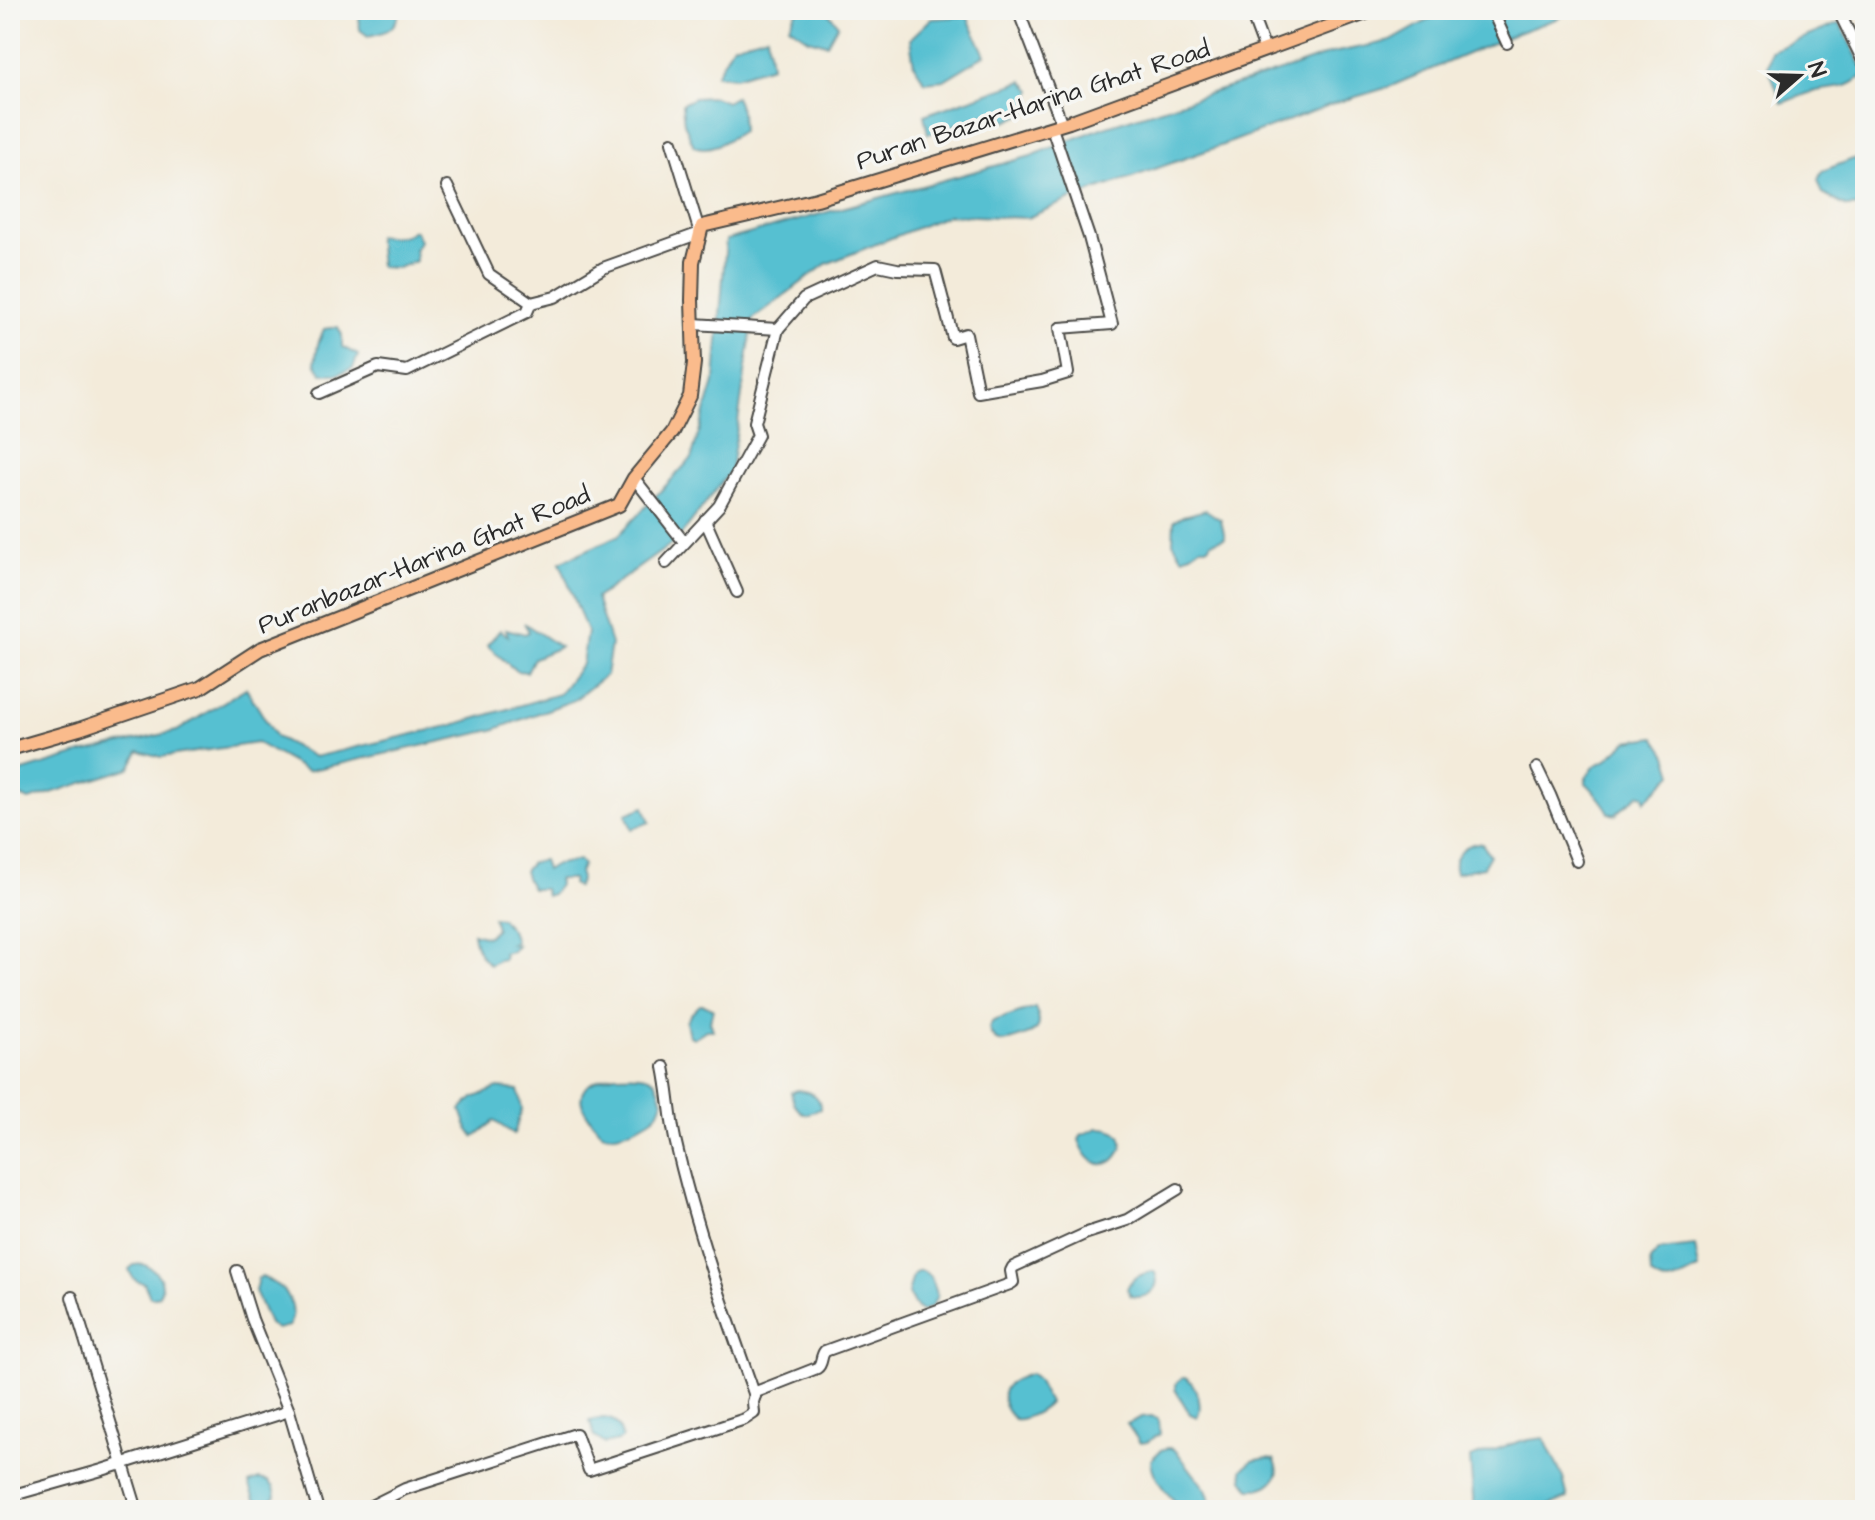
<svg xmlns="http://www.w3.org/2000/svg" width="1875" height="1520" font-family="'Architects Daughter',sans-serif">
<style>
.water{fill:#56c0d1;stroke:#40767e;stroke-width:2}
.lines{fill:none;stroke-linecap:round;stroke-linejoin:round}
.minor-casing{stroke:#494845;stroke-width:14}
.major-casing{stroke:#494845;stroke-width:16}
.minor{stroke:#fff;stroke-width:10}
.major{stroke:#fabb8c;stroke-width:12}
.labels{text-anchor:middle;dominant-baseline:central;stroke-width:7;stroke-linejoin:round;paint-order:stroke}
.street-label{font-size:26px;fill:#2b2b2b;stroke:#f6f6f2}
</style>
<rect width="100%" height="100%" fill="#f6f6f2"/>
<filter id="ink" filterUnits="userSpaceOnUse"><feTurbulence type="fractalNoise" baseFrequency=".0125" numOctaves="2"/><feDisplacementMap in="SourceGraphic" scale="16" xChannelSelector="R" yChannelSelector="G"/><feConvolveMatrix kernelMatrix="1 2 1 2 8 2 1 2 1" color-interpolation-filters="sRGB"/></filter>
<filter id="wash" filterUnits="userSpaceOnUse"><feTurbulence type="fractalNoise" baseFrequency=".006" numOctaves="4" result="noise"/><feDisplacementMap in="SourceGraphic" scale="32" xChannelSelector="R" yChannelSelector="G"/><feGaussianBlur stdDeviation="1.8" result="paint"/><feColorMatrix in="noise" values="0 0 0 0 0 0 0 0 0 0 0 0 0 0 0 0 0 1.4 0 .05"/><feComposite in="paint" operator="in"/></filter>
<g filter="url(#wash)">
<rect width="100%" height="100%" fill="#f3ebda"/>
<!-- water -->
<g class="water">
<path d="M379,10H400V11C394,31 387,32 368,36L360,30L359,17Z"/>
<path d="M800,10H826L838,24L827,44L808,39L789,26L796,13Z"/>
<path d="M1446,10H1574L1556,19L1517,33L1389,87L1332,104L1234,141L1073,198L1027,218L949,215L826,264L753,319L731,470L677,540L596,598L611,644L606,675L574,700L493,730L307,771L257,743L161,757L139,751L130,768L29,800L10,791V775L82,753L177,731L246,688L276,737L314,757L453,725L559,694L582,664L587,632L560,562L618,536L691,459L715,379L726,240L1031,156L1104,127L1290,68L1332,53L1391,41Z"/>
<path d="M967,16L985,55L944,80L925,82L914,65L910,39L931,19Z"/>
<path d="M1840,23L1865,73C1847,92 1835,86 1812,92C1802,95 1792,100 1782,103L1768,66L1771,51Z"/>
<path d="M767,35L771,66L735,77L716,75L733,45Z"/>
<path d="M1023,81L1032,90L1027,112L1006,122L999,110L928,134L924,115Z"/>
<path d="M714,97L726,102L735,97L741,111L742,131C728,139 711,153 694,146L684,123L682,104L694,98Z"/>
<path d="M1865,158V206L1847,207L1823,194L1818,180L1822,171L1853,159Z"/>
<path d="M413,230L416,232L420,241L415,249L416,261L397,268L380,267L377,236C389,236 405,239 413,230Z"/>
<path d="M338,327L342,335V347L358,355L353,368L338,374H322L315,363L318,344L324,329Z"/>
<path d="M1206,510L1221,520L1225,538L1212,542L1209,547H1201L1191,554L1182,557L1173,542L1174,521L1183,516Z"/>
<path d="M524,623L560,647L534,658L527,672L516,671L487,645L500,630L508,636L506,629L525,634L529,632Z"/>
<path d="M1655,737L1667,755L1673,774L1645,801L1644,795L1639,794L1615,815L1609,813C1607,807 1591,787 1586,783V777L1595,766L1606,760L1627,741Z"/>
<path d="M644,807L650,822L632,829L626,814Z"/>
<path d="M1477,843L1482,844L1490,855L1483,867L1456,873C1451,858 1462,846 1477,843Z"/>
<path d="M543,860L546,870L554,865L579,860L583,865L579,872L581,879L577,887L572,884L573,879H558L559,885L552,894L546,896L544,889H532L527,880L524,871L531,863Z"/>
<path d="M493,917L501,918L511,930L515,941L510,944L517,945L512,951L503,953L504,959L498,960L490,965C479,956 475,947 473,933L487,937L496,928Z"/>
<path d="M700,1005H704L713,1009L710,1021L713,1030H706L694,1038L689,1036L686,1022L691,1014Z"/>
<path d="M1035,1007C1037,1014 1041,1020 1038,1027C1035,1033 1027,1035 1021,1037C1007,1043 992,1046 989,1027L993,1021Z"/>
<path d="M615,1075C626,1075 647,1072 655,1081C659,1086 661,1096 663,1101C662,1104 660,1110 658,1113C650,1123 619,1137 605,1134C599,1133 596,1126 592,1121C569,1093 586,1081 615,1075Z"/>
<path d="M498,1088L518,1090L522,1108L514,1134L494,1121L474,1137L467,1127L461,1110L473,1098Z"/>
<path d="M798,1090C810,1092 821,1095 820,1109L806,1114C796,1111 793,1102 791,1092Z"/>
<path d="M1098,1128C1152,1127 1101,1201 1079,1140L1081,1135Z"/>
<path d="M1695,1246L1699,1269C1682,1277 1667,1290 1651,1275L1650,1260L1660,1250Z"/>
<path d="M142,1264C157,1269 169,1284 157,1297H150L144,1283C134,1281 132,1278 129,1269L134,1265Z"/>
<path d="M917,1271H923L930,1276L937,1297L931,1307L922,1311L916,1307L908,1294L913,1275Z"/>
<path d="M1151,1271H1154C1163,1288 1147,1300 1131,1296L1127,1289C1132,1276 1140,1276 1151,1271Z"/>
<path d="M262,1277C283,1286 300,1301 289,1326L277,1329L269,1324L255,1291L258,1278Z"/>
<path d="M1030,1374L1037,1380L1049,1403C1043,1410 1024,1421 1015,1419C1011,1417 1008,1412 1006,1409C996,1386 1011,1380 1030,1374Z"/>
<path d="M1183,1377H1186C1196,1385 1204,1406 1197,1417L1190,1414L1175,1389L1177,1382Z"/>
<path d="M1152,1416L1158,1420L1160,1434L1147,1442L1140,1443L1127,1424L1142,1417Z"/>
<path d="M603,1418C615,1418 621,1427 622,1439L618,1441L605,1444L594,1436L590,1421Z"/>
<path d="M1544,1438L1563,1478L1568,1498L1537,1510H1474L1470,1458L1521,1441Z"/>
<path d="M1168,1448H1172L1177,1452L1206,1490L1210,1499L1207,1510H1183C1170,1496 1152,1480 1151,1460L1161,1450Z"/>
<path d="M1267,1458L1274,1459C1285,1478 1268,1490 1250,1489L1243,1479L1242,1470L1252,1461Z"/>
<path d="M259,1479L268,1481L274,1487L276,1496L267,1504L262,1505L255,1499L249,1483Z"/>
</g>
</g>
<g filter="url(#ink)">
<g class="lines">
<defs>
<g id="minor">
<path d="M1018,10L1062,124"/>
<path d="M1250,10L1265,50"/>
<path d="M1492,10L1507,43"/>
<path d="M1838,10L1865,65"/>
<path d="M447,186L489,274L531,303"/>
<path d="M693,324L778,329"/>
<path d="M319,393L378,367L407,371L527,312L531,303L555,297L603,268L700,233L672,142"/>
<path d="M634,478L684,542"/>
<path d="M705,520L737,592"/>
<path d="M666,563L719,506L758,435L754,423L778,329L804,299L878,265L897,269L935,270L953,338L966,334L978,392L1042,381L1068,373L1060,328L1112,324L1089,237L1052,128"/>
<path d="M1537,768L1550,795L1577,861"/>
<path d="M664,1067C669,1091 670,1115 675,1139C695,1227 725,1312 755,1396"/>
<path d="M10,1083L13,1096"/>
<path d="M237,1271L252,1319L289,1411L318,1510"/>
<path d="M72,1297L137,1510"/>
<path d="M10,1496L102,1470L289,1411"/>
<path d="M363,1510L405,1489L576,1434L589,1470L745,1419L754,1413L753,1402L756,1392L817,1368C823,1364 820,1357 825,1351L1010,1284L1013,1282L1011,1271L1013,1267L1087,1233L1127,1220L1178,1189"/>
</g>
<path id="major" d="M10,749L79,729L200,688L260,649L619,505L634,478L672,432L690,396L694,363L692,300L693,262L702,226L817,199L1069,122L1374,10"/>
</defs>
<!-- minor casing -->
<use href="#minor" class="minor-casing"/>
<!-- major casing -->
<use href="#major" class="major-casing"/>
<!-- minor -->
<use href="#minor" class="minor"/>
<!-- major -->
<use href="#major" class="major"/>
</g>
</g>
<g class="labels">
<!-- street labels -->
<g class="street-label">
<text transform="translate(1033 105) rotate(-18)">Puran Bazar-Harina Ghat Road</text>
<text transform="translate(424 560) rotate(-22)">Puranbazar-Harina Ghat Road</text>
</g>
</g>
<!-- margin -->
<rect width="1875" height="1520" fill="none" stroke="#f6f6f2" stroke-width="40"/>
<!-- north arrow -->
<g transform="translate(1799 76) rotate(70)" stroke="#f6f6f2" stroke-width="6" paint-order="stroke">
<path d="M0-6L14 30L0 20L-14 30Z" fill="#2b2b2b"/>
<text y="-12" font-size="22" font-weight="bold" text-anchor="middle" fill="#2b2b2b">N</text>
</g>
</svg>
